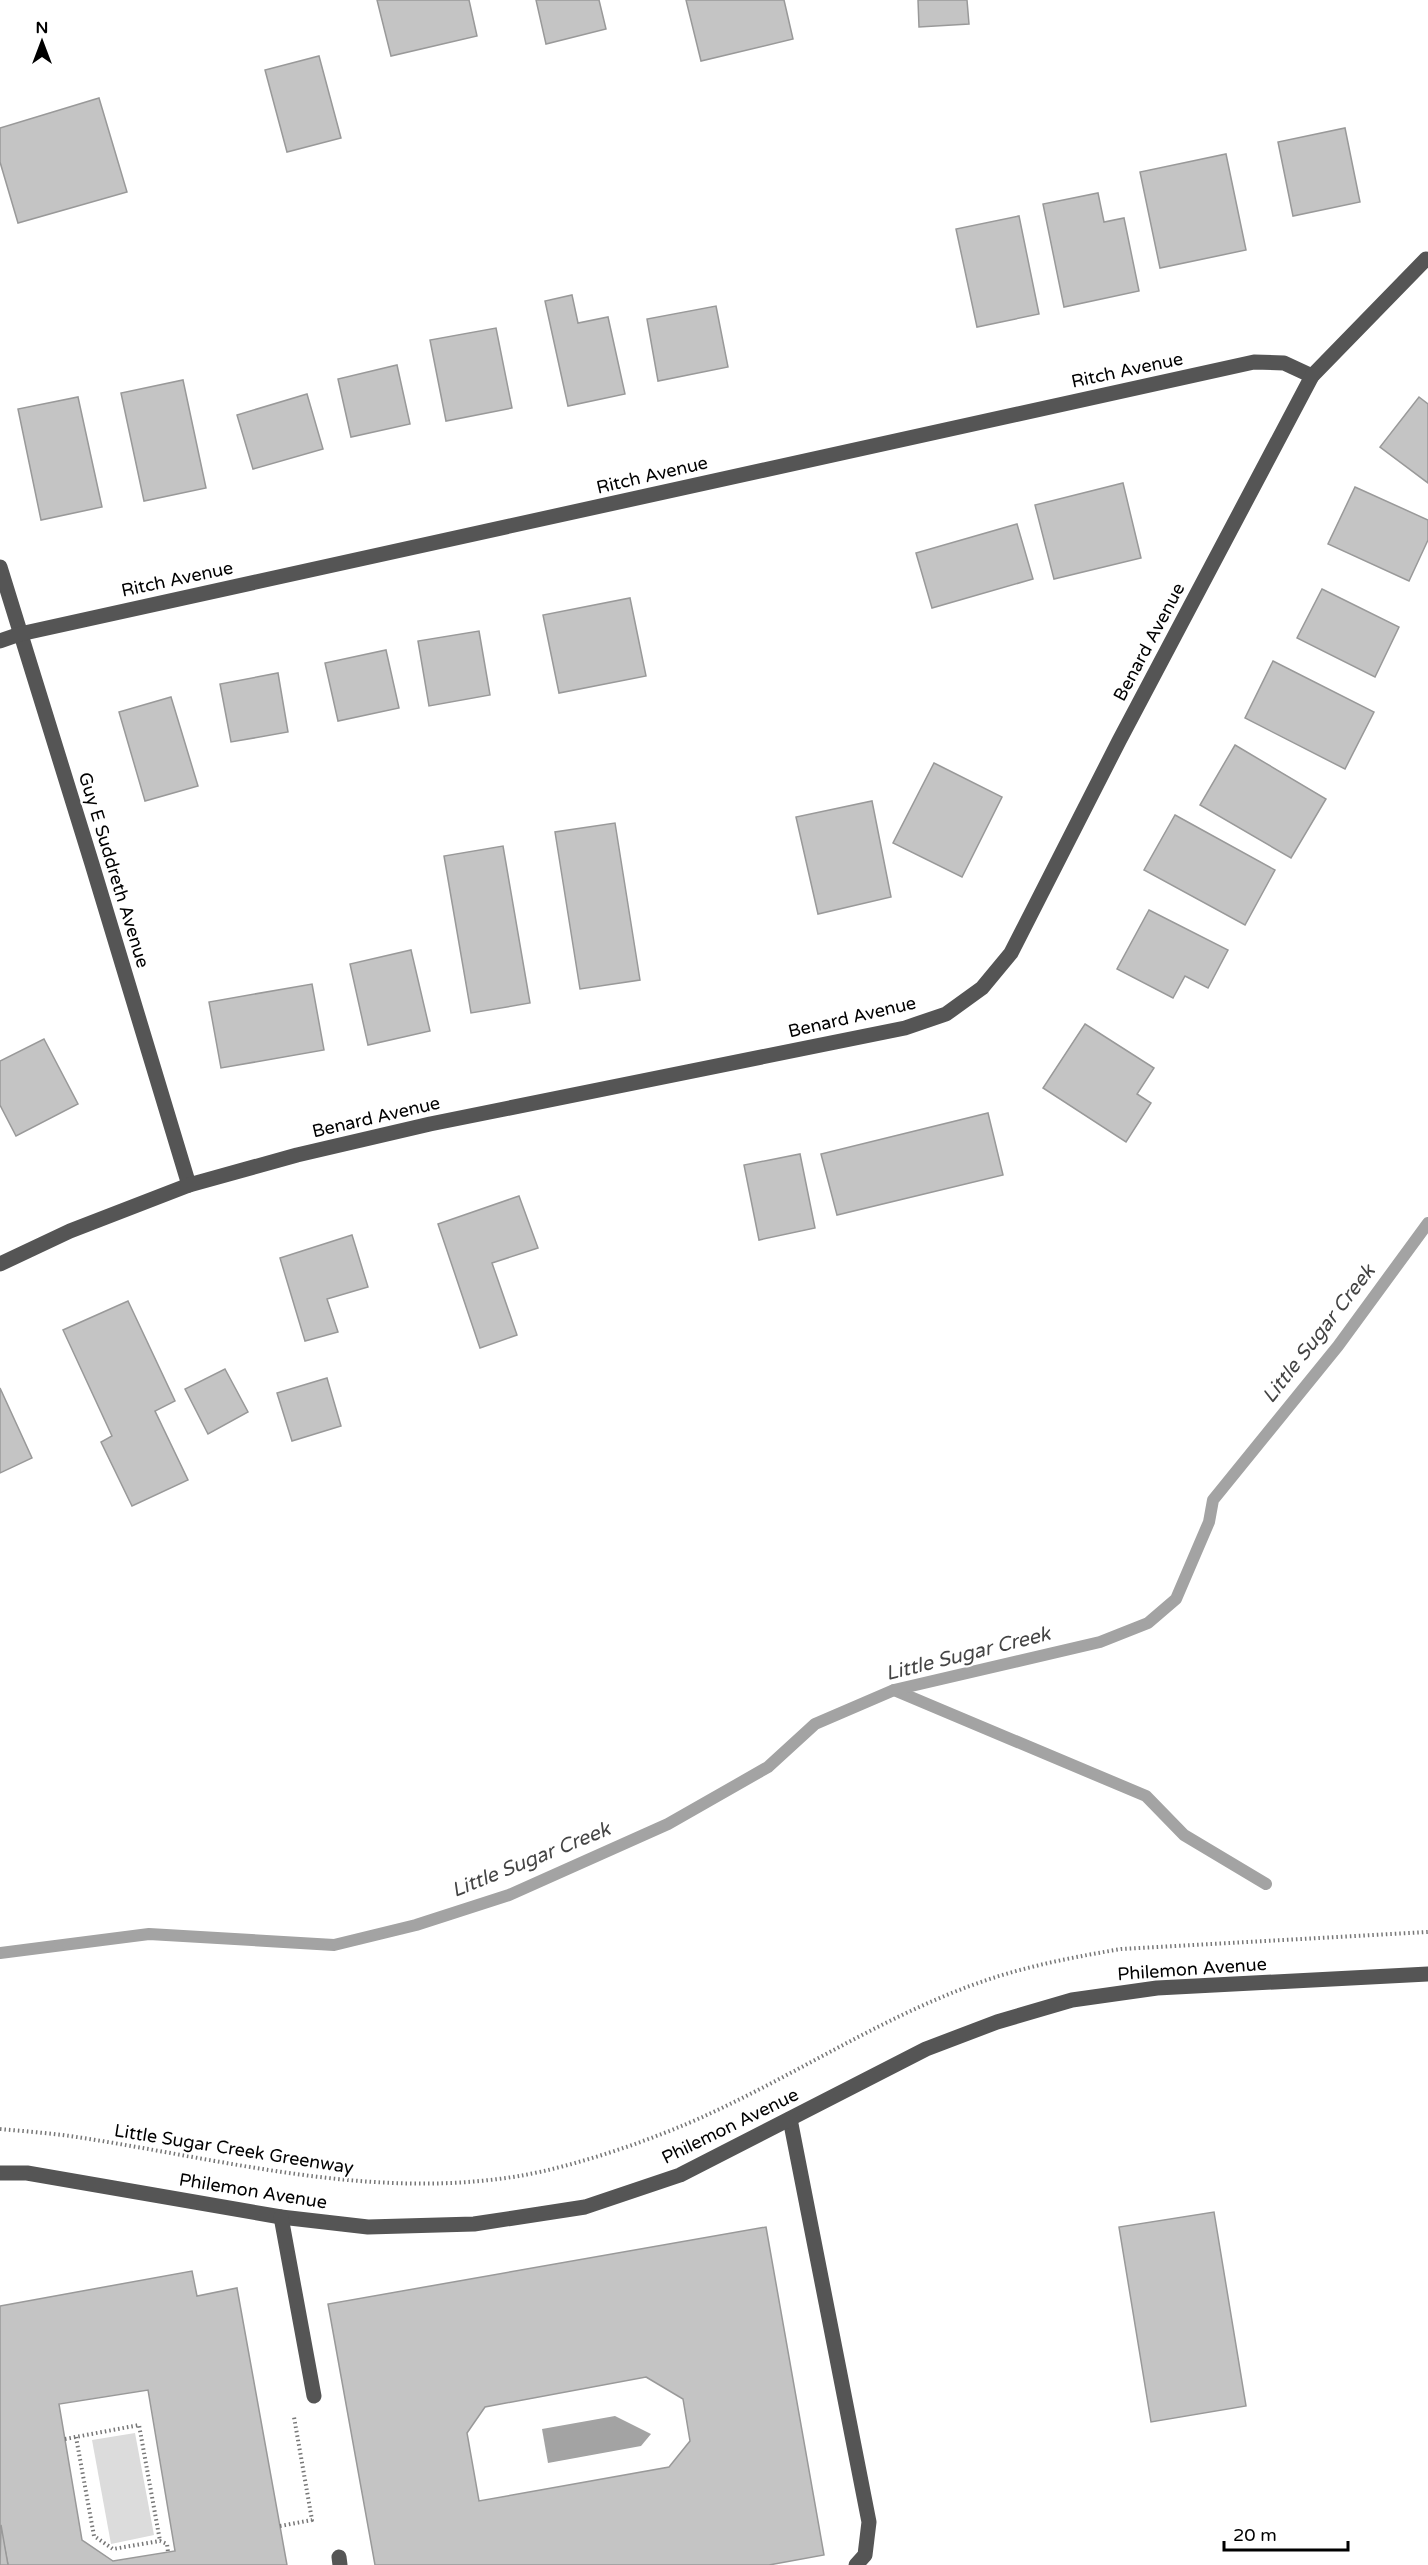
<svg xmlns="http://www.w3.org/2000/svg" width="1428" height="2565" font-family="'Varela Round',sans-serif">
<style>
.green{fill:#dcdcdc}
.water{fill:#a3a3a3}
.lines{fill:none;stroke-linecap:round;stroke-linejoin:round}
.stream{stroke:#a3a3a3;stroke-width:12}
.building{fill:#c4c4c4;stroke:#999;stroke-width:1.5;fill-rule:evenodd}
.path{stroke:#777;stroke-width:4;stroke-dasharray:1.5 3;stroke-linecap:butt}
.minor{stroke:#555;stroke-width:15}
.labels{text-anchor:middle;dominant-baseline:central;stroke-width:4.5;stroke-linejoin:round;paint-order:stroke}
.street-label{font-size:18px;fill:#000;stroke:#fff}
.water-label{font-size:20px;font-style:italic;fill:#444;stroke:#fff}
</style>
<rect width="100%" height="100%" fill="#fff"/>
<!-- green -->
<path class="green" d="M135,2433L154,2535L111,2544L92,2440Z"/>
<!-- water -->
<path class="water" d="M615,2416L651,2434L641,2446L548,2463L542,2429Z"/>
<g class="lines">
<!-- stream -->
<g class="stream">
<path d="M894,1690L1146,1796L1184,1835L1266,1884"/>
<path d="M0,1953L149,1934L334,1945L416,1925L509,1895L668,1824L768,1767L815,1724L894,1690L1100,1642L1148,1623L1176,1599L1209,1522L1213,1500L1338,1346L1428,1223"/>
</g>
</g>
<!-- building -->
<g class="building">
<path d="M377,0H469L477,36L391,56Z"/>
<path d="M536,0H599L606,29L546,44Z"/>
<path d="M686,0H784L793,39L701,61Z"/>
<path d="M918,0H967L969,24L919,27Z"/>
<path d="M319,56L341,138L287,152L265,70Z"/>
<path d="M99,98L127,192L18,223L0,162V128Z"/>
<path d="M1345,128L1360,202L1293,216L1278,142Z"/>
<path d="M1226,154L1246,250L1160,268L1140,172Z"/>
<path d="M1098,193L1104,222L1124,218L1139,291L1064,307L1043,204Z"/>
<path d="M1019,216L1039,314L977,327L956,229Z"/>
<path d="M572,295L578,323L608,317L625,394L568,406L545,301Z"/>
<path d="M716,306L728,367L658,381L647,319Z"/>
<path d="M496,328L512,408L446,421L430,340Z"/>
<path d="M397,365L410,424L351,437L338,379Z"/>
<path d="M183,380L206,488L144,501L121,393Z"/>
<path d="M307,394L323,449L253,469L237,415Z"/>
<path d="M78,397L102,507L41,520L18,409Z"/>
<path d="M1419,397L1428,404V483L1380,447Z"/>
<path d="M1123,483L1141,558L1054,579L1035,505Z"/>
<path d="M1355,487L1428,520V540L1409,581L1328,544Z"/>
<path d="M1017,524L1033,579L932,608L916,553Z"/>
<path d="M1322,589L1399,627L1375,677L1297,638Z"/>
<path d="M630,598L646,676L559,693L543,615Z"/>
<path d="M479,631L490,695L429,706L418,641Z"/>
<path d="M386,650L399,708L338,721L325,663Z"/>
<path d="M1273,661L1374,712L1345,769L1245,718Z"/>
<path d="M278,673L288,732L231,742L220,684Z"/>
<path d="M171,697L198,786L145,801L119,712Z"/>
<path d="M1235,745L1326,799L1291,858L1200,805Z"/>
<path d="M934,763L1002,797L962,877L893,843Z"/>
<path d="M872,801L891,897L818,914L796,817Z"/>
<path d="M1175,815L1275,870L1245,925L1144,870Z"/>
<path d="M615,823L640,980L580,989L555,832Z"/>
<path d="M503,846L530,1003L471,1013L444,856Z"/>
<path d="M1149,910L1228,950L1208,988L1185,976L1173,998L1117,969Z"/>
<path d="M411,950L430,1031L368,1045L350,964Z"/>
<path d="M312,984L324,1050L221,1068L209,1002Z"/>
<path d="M1085,1024L1154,1068L1137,1094L1151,1103L1126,1142L1043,1088Z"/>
<path d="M44,1039L78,1104L16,1136L0,1105V1061Z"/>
<path d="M988,1113L1003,1175L837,1215L821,1154Z"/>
<path d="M800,1154L815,1228L759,1240L744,1165Z"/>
<path d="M519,1196L538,1248L492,1263L517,1335L480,1348L438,1224Z"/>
<path d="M352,1235L368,1287L327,1299L338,1332L305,1341L280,1258Z"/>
<path d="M128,1301L175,1401L155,1411L188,1480L132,1506L101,1442L112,1436L63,1330Z"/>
<path d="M225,1369L248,1412L208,1434L185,1389Z"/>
<path d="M327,1378L341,1426L292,1441L277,1393Z"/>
<path d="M0,1388L32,1458L0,1473Z"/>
<path d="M1214,2212L1246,2406L1151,2422L1119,2227Z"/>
<path d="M766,2227L824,2555L769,2565H375L328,2304ZM646,2377L683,2399L690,2441L669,2467L479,2501L467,2433L485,2407Z"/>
<path d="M192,2271L197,2296L237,2288L287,2565H8L0,2525V2306ZM148,2390L175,2551L113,2561L82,2540L59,2404Z"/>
<path d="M1,2525L8,2565H0Z"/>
</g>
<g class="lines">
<!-- path -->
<g class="path">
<path d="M0,2129C23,2131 47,2133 70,2136C219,2158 367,2201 519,2176C577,2166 655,2139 709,2114C796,2074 877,2021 967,1987C1017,1968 1068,1958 1121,1949L1428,1932"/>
<path d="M76,2437L94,2536L113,2549L160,2541L167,2544L168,2552"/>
<path d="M65,2439L139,2425L160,2541"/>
<path d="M280,2526L312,2520L294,2417"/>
</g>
<!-- minor -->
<g class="minor">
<path d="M0,567L92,864L189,1185"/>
<path d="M0,641L20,634L1254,362L1284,363L1312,376"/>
<path d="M0,1264L70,1231L189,1185L297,1155L430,1124L905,1028L946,1014L982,988L1011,953L1119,741L1312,376L1426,259"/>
<path d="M790,2119L869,2522L865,2555L856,2565"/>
<path d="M0,2173H27L281,2217L368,2227L474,2224L585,2207L680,2175L926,2049L997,2022L1072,2000L1157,1988L1428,1974"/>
<path d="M281,2217L314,2396"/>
<path d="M339,2557L340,2565"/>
</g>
</g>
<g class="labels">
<!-- street labels -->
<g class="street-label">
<text transform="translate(1127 370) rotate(-12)">Ritch Avenue</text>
<text transform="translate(652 475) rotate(-13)">Ritch Avenue</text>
<text transform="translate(177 579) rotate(-12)">Ritch Avenue</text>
<text transform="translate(1149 642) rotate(-62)">Benard Avenue</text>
<text transform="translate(114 870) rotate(73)">Guy E Suddreth Avenue</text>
<text transform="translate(852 1017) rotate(-13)">Benard Avenue</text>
<text transform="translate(376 1117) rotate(-13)">Benard Avenue</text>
<text transform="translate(1192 1969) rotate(-4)">Philemon Avenue</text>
<text transform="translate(730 2126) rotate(-26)">Philemon Avenue</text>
<text transform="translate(234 2149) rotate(9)">Little Sugar Creek Greenway</text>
<text transform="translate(253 2191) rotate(9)">Philemon Avenue</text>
</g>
<!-- water labels -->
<g class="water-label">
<text transform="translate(1319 1334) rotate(-52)">Little Sugar Creek</text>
<text transform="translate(968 1654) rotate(-14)">Little Sugar Creek</text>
<text transform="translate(531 1860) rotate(-22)">Little Sugar Creek</text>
</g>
</g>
<!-- north arrow -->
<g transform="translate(42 42)" stroke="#ffffff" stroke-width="4.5" paint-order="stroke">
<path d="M0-4.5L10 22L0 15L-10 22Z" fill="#000000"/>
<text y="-9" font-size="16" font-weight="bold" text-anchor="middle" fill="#000000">N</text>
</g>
<!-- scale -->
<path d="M1224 2541v9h124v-9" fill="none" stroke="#000000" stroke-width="3"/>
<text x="1233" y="2541" font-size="18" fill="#000000" stroke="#ffffff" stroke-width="4.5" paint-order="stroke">20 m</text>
</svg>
